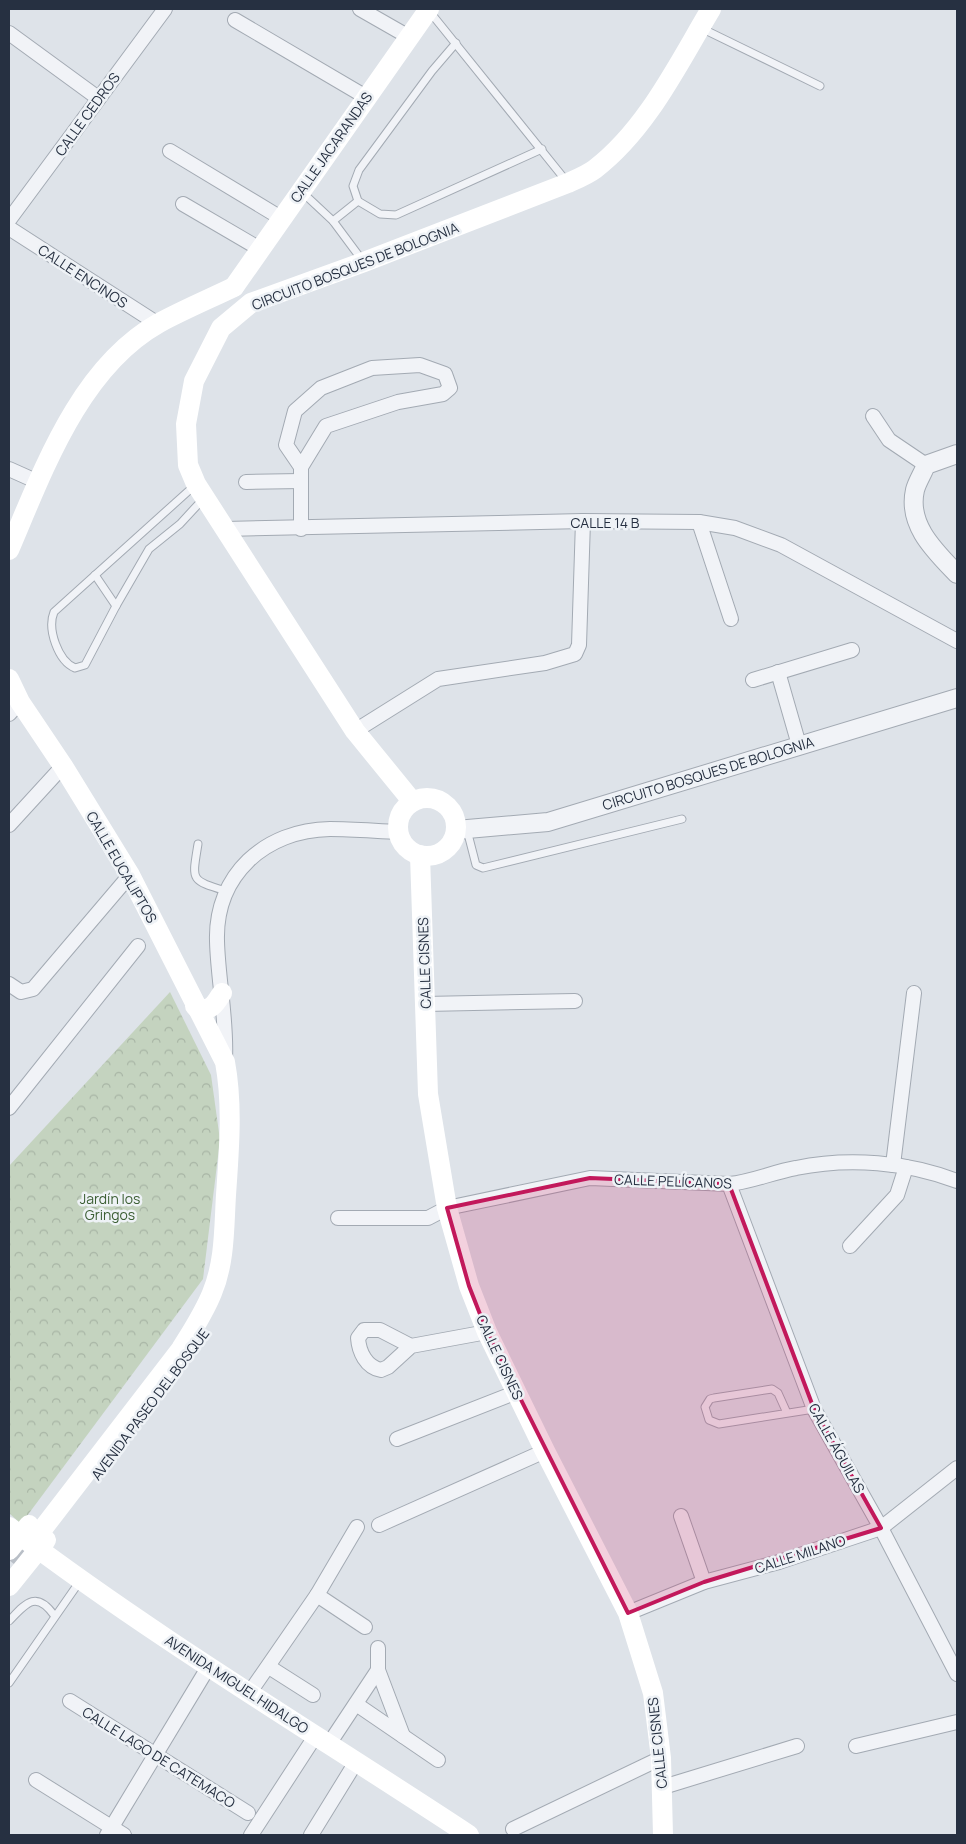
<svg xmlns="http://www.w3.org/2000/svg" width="966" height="1844" font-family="Manrope,sans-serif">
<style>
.forest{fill:url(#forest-crowns)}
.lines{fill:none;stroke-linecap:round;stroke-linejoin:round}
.secondary-tunnel{stroke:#b9bfc7;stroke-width:20;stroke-dasharray:20 10;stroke-linecap:butt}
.service-casing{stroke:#a3aab3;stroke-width:9}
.minor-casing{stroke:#a3aab3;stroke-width:16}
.tertiary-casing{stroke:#a3aab3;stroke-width:20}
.service{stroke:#f1f3f7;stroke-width:7}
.minor{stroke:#f1f3f7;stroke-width:14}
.tertiary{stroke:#f1f3f7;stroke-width:18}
.secondary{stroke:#fff;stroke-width:20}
.marked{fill:#c2185b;fill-opacity:0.2;stroke:#c2185b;stroke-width:4;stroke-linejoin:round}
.labels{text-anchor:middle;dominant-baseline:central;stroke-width:5;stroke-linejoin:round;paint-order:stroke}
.street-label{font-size:14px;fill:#263041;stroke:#eef2f6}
.park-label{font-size:14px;fill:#3b5e33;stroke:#eef2f6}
</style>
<defs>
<pattern id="forest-crowns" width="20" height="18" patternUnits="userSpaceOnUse" patternTransform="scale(1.25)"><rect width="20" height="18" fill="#c4d3bf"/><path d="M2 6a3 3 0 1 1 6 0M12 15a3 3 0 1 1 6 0" fill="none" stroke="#a8b5a5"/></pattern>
</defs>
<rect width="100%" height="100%" fill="#dee3e9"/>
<!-- forest -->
<path class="forest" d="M170,992L211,1075L220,1140L203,1279L21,1524L9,1513V1166Z"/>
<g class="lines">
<!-- secondary-tunnel -->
<path class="secondary-tunnel" d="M14,1564L41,1531"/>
<defs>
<g id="service">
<path d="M430,12L567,182"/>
<path d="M701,28L820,86"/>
<path d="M456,43L432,71L359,170L353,186L358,201L380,214L396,215L542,149"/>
<path d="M302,192L333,221L362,260"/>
<path d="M333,221L358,201"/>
<path d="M194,486L54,612C47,629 58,661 75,668L85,665L116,606L149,549L180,524L204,498"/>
<path d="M95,575L116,606"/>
<path d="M467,830L476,865L483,868L682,819"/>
<path d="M198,844C192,881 190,880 226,891"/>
<path d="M787,1413L778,1393L772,1389L714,1398L710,1399L705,1407L709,1420L719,1424L814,1409"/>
<path d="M9,1621C26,1603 36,1590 54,1615"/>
<path d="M9,1683L80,1581"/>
</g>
<g id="minor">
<path d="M360,9L409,37"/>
<path d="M235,20L366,97"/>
<path d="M9,33L98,98"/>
<path d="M170,151L281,218"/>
<path d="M183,204L260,249"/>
<path d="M9,220L165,9"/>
<path d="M9,228L158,324"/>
<path d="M873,416L889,440L926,465"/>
<path d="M9,469L38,482"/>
<path d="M246,482L301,481"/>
<path d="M699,522L731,619"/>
<path d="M225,529L583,521L699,522L735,528L781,545L957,641"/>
<path d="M301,529V467L326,426L398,402L443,394L450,388L445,374L420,365L372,368L321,388L295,411L286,445L301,467"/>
<path d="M778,672L799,745"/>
<path d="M753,680L852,650"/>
<path d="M9,714L20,702"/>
<path d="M355,731L438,679L545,663L575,654L579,645L583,521"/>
<path d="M9,825L63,766"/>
<path d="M9,984L21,992L33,989L130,875"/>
<path d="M425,1004L575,1001"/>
<path d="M225,1059C227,1019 218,981 217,941C215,875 265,830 330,829C352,829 375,831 398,832"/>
<path d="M9,1108L138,946"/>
<path d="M893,1165L914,993"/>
<path d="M729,1184L814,1409L881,1528L957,1674"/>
<path d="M338,1218H428L447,1208L590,1178L729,1184C752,1182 773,1172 796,1168C849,1157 907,1162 957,1181"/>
<path d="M850,1246L897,1195L906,1167"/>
<path d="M411,1346L388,1367L381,1370C366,1367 359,1352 358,1338L364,1330H380L411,1346L487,1332"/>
<path d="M397,1439L517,1392"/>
<path d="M681,1516L704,1582"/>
<path d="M379,1525L545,1451"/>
<path d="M317,1595L365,1627"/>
<path d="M628,1613L704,1582L779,1562L881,1528L957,1468"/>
<path d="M378,1648V1670L403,1736"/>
<path d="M269,1667L313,1695"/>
<path d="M250,1692L317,1595L357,1527"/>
<path d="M70,1701L248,1813"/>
<path d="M356,1704L438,1760"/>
<path d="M329,1744L378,1670"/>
<path d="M856,1746L957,1722"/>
<path d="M36,1780L124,1835"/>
<path d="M663,1787L797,1746"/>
<path d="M513,1829L661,1758"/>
<path d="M107,1835L209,1666"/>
<path d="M251,1835L316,1735"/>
<path d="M311,1835L356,1762"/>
</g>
<g id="tertiary">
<path d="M957,454L926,465C923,473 917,482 915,490C907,525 935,551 957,574"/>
<path d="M456,830L548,822L957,698"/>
</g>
</defs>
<!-- service casing -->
<use href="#service" class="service-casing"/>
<!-- minor casing -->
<use href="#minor" class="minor-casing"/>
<!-- tertiary casing -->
<use href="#tertiary" class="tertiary-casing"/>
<!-- service -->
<use href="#service" class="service"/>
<!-- minor -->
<use href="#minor" class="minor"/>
<!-- tertiary -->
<use href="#tertiary" class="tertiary"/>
<!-- secondary -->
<g class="secondary">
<path d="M234,287L429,9"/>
<path d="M9,550C43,471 79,368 159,323C183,310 209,299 234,287"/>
<path d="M9,679L20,702L63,766L130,875L225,1062C233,1105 229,1151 226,1195C224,1228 225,1262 212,1293C204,1313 192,1331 181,1349L41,1531"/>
<circle cx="427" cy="827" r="29"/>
<path d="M412,801L355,731L196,484L188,465L186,424L194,381L221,328L251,303L364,262L568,183C577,179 587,175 595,169C647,129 678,64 711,9"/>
<path d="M420,855L428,1094L447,1208L469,1286L487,1332L545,1451L628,1613L653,1693L661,1758L663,1835"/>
<path d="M195,1006L198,1009C212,1011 215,1004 222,993"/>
<path d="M9,1527C155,1638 316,1734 469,1835"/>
<path d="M9,1550L29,1525"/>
<path d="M9,1586L46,1540"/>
</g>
</g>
<!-- marked area -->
<path class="marked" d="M590,1178L729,1184L814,1409L881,1528L704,1582L628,1613L487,1332L469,1286L447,1208Z"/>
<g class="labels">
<!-- street labels -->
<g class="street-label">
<text transform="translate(87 114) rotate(-54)">CALLE CEDROS</text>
<text transform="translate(331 147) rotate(-55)">CALLE JACARANDAS</text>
<text transform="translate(355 266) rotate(-21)">CIRCUITO BOSQUES DE BOLOGNIA</text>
<text transform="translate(83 276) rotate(33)">CALLE ENCINOS</text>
<text x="605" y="522">CALLE 14 B</text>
<text transform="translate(708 773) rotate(-17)">CIRCUITO BOSQUES DE BOLOGNIA</text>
<text transform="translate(122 867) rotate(60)">CALLE EUCALIPTOS</text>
<text transform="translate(424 963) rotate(-92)">CALLE CISNES</text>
<text transform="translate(673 1181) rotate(2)">CALLE PELÍCANOS</text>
<text transform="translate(500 1357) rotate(65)">CALLE CISNES</text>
<text transform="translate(150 1404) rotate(-53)">AVENIDA PASEO DEL BOSQUE</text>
<text transform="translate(837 1448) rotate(61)">CALLE ÁGUILAS</text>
<text transform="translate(800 1554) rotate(-18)">CALLE MILANO</text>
<text transform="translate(237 1684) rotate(33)">AVENIDA MIGUEL HIDALGO</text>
<text transform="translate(657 1743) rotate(-96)">CALLE CISNES</text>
<text transform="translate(159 1757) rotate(32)">CALLE LAGO DE CATEMACO</text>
</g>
<!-- park labels -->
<g class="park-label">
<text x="110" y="1198">Jardín los<tspan x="110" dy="16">Gringos</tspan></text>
</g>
</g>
<!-- border -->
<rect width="966" height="1844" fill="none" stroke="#263041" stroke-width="20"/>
</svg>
